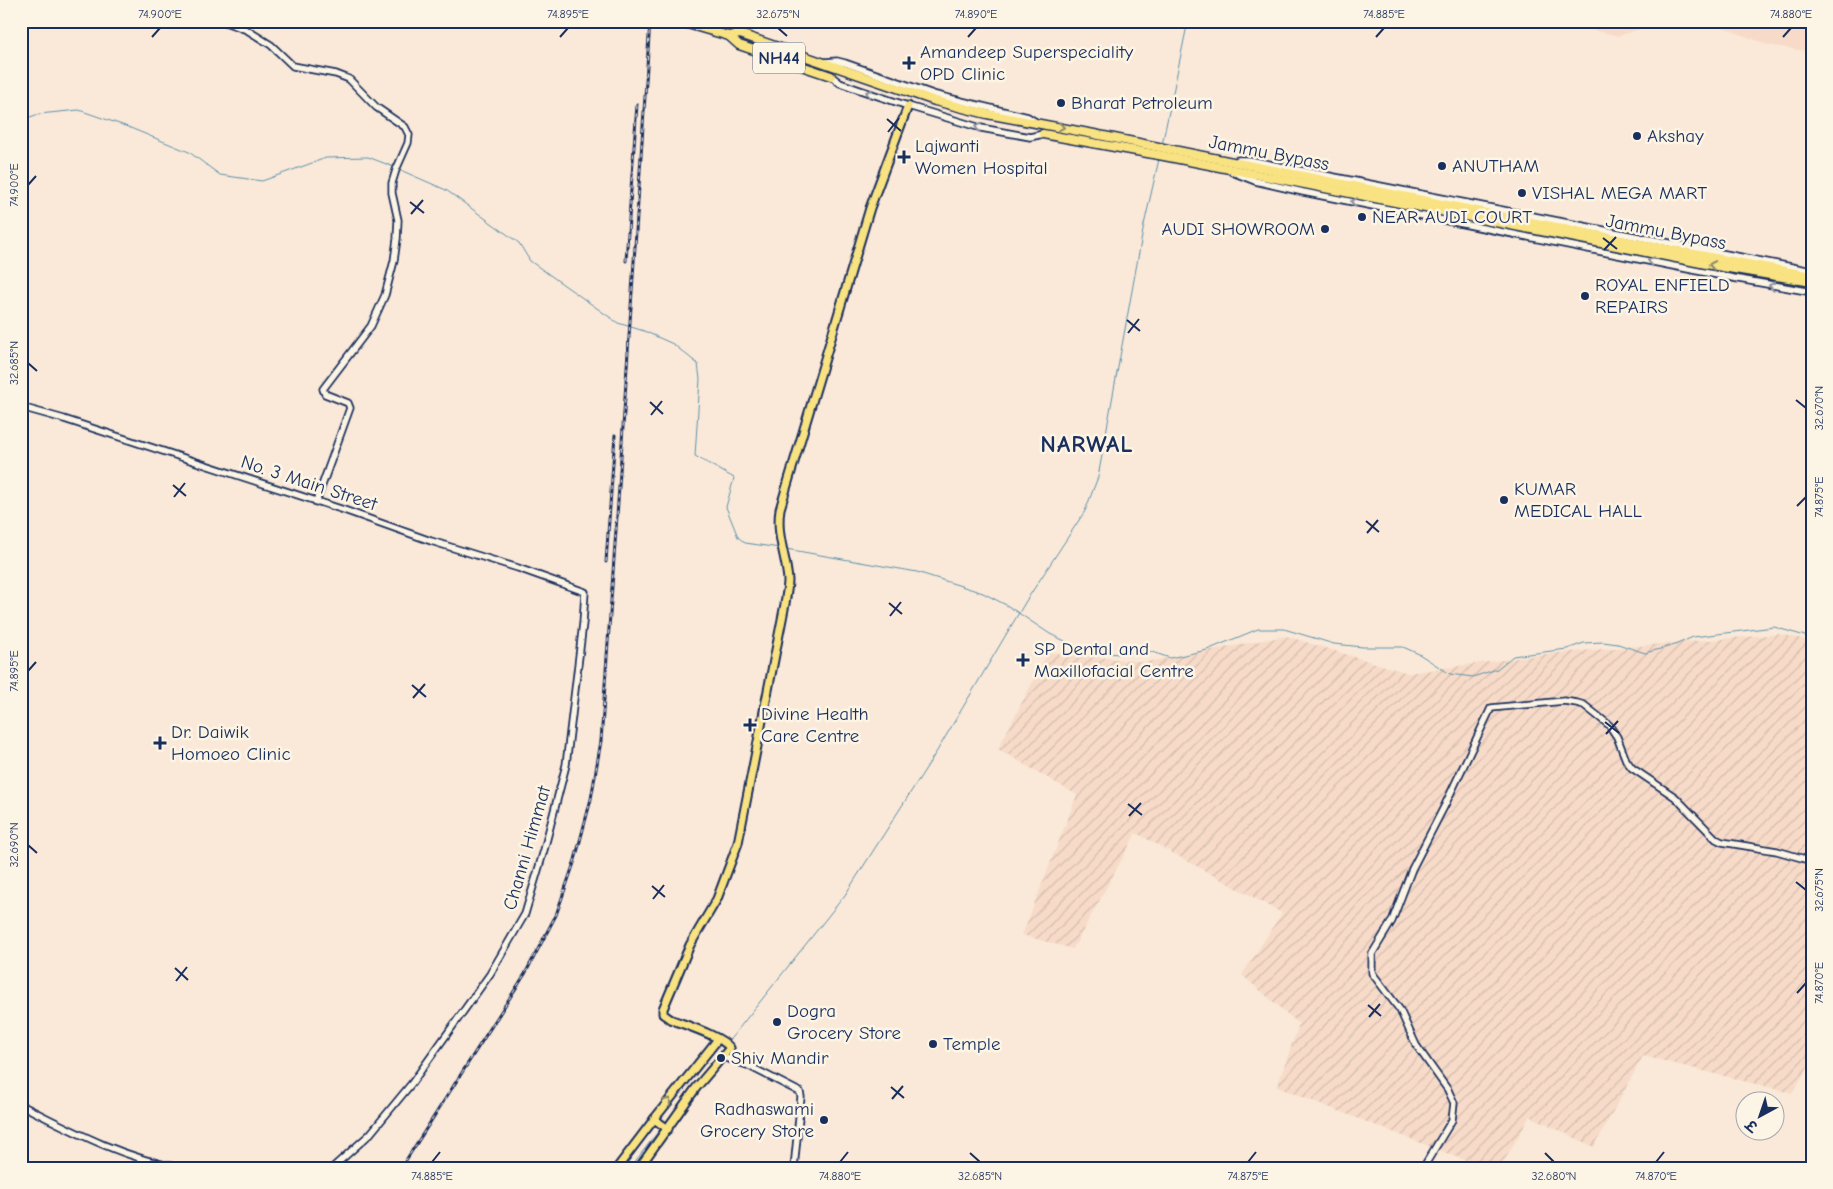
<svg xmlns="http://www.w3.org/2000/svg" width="1833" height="1189" font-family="'Comic Neue','Playpen Sans Deva',sans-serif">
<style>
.built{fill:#f7dbc8}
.industrial{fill:url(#industrial-furrows)}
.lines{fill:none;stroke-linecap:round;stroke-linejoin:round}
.stream{stroke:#5b91ae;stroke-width:1}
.minor-casing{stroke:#1b2f5e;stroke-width:9}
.major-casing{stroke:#1b2f5e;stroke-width:11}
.highway-casing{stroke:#1b2f5e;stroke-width:11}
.minor{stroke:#fcf5e5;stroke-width:5.5}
.major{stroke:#f8e281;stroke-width:7}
.highway{stroke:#f8e281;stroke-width:8}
.rail-casing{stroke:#1b2f5e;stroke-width:3}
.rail{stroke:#fcf5e5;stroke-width:1;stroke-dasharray:4;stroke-linecap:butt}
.oneway{stroke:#8c92a2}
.oneway2{stroke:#8a8870}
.ticks{fill:none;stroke:#1b2f5e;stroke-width:2}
.poi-dot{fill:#1b2f5e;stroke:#fcf5e5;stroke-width:2}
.labels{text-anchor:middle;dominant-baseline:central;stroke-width:5;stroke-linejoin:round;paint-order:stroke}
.shield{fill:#fcf5e5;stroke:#5e6a86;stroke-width:1}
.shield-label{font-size:18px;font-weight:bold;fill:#1b2f5e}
.poi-label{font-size:19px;fill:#1b2f5e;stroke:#fcf5e5;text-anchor:start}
.street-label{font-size:19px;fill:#1b2f5e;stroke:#fcf5e5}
.district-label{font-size:24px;font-weight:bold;letter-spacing:1px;fill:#1b2f5e;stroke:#fcf5e5}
.neatline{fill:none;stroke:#1b2f5e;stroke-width:2}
.ticks-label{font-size:12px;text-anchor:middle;fill:#1b2f5e}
</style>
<defs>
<pattern id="industrial-furrows" width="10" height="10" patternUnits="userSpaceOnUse" patternTransform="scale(1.25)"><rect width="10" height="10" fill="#f7dbc8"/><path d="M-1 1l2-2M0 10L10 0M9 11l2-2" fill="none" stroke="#d3bcae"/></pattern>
</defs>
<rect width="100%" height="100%" fill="#fae9d8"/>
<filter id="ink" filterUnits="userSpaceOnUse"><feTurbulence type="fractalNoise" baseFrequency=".02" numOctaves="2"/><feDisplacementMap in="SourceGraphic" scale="10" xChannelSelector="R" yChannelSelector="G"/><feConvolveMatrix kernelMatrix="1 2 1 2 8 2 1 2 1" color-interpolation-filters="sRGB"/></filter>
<g filter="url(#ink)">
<!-- built -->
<g class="built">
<path d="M1552,21H1663L1619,36Z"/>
<path d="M1707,21H1812V52L1768,45Z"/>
</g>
<!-- industrial -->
<path class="industrial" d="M1779,634L1812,641V1061L1792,1093L1643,1056L1594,1147L1530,1116L1500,1168H1485L1277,1087L1299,1024L1242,975L1282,913L1136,833L1073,949L1022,935L1077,795L998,749L1048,652L1146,662L1286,636L1408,673L1546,654Z"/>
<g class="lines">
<!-- stream -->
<g class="stream">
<path d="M21,120L39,114L79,110L128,127L189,152L220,175L262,181L326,158L368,157L394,167"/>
<path d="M1162,145L1188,21"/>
<path d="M398,169L446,190L519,243L530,261L618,323L644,331L673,344L698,364L700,379L695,456L734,478L726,507L738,537L745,543L780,548"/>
<path d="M786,549L917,572L983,593L1008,606L1050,634L1084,650L1118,654L1146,650L1170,658L1207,650L1258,629H1284L1334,644L1363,647H1403L1419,654L1450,674L1473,677L1497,669L1513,656L1567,649L1584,643L1603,642L1618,644L1645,653L1675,645L1693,637L1774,627L1812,638"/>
<path d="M728,1042L845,895L937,751L1026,601L1085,511L1098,477L1144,225L1159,159"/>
<path d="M696,1083L724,1047"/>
<path d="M665,1123L692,1088"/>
<path d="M630,1168L661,1128"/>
</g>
<defs>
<g id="minor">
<path d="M222,21L247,30L271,45L293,66L336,74L349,79L376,107L405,127L409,135L408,143L396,170L392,183V193L398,220L397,239L394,261L385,295L371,326L323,389L325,394L348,403L350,408L316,502"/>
<path d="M825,62L837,61L845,63L936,95L1028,117L1036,122"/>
<path d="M831,76L840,83L857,89L908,106L981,128L1030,137L1043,134"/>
<path d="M1238,160H1249L1314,173L1812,271"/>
<path d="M1232,172L1255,181L1303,192L1733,278L1812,292"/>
<path d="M21,407L64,419L344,510L431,541L518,568L585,592L583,623L566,765L544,850L525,914L490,974L412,1083L370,1134L332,1168"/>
<path d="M723,1057L747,1065L800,1092L801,1097L794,1168"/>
<path d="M21,1105C72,1131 125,1159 181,1168"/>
<path d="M1423,1168L1452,1120L1454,1103L1448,1090L1416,1045L1400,1010L1372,973V954L1392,921L1412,869L1445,805L1491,708L1564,701L1577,703L1584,705L1609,725L1617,737L1626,760L1632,768L1675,797L1716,839L1722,842L1777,851L1812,861"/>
</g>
<g id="major">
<path d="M654,1119L668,1129"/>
<path d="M617,1168L655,1118L718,1039"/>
<path d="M639,1168L696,1088L730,1048C722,1036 685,1025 670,1019L663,1014V1009L690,945L717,899L738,843L785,604C786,596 788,588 788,580C786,555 776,536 780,509L870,208L908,106"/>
</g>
<g id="highway">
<path d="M677,21L729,36L739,45L831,76"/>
<path d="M729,36L740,34L935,101L987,114L1094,134L1656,247L1812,276"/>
<path d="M1043,134L1164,156L1711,265L1812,282"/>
</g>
</defs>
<!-- minor casing -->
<use href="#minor" class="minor-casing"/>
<!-- major casing -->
<use href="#major" class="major-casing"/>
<!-- highway casing -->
<use href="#highway" class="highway-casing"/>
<!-- minor -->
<use href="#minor" class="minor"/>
<!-- major -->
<use href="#major" class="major"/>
<!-- highway -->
<use href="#highway" class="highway"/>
<defs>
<g id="rail">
<path d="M626,261L637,104"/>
<path d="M606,562L615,435"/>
<path d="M401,1168L525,974L556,915L575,860L591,799L601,741L618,502L650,21"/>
</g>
</defs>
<!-- rail casing -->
<use href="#rail" class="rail-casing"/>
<!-- rail -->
<use href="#rail" class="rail"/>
</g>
<!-- one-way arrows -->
<defs><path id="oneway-chevron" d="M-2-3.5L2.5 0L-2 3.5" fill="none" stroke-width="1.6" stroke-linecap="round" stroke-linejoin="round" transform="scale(1.25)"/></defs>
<g class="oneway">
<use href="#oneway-chevron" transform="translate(869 93) rotate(-161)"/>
<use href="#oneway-chevron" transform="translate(978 127) rotate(-166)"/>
<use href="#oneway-chevron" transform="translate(1354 202) rotate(-169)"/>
<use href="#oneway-chevron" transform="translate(1651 261) rotate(-168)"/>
<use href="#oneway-chevron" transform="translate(1772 286) rotate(-170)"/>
</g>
<g class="oneway2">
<use href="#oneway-chevron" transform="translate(1061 127) rotate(11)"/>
<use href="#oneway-chevron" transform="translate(1712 265) rotate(-170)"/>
<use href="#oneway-chevron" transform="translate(668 1101) rotate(-51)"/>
</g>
</g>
<!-- ticks -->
<path class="ticks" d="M778,28L787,36M152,37L160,28M560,37L568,28M968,37L976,28M1376,37L1384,28M1783,37L1791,28M887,119L901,131M888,132L899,118M28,185L36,176M410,202L424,213M411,214L423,200M1603,238L1617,249M1604,250L1616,237M1127,320L1140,331M1128,333L1139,319M28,363L37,371M1796,400L1806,408M650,402L663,414M651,415L662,401M173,485L186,496M174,497L185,483M1797,506L1806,497M1366,521L1379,532M1367,533L1378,520M889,603L902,614M890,616L901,602M28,671L36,662M412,685L426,697M413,698L425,684M1605,722L1619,733M1606,734L1618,721M1128,804L1142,815M1129,816L1141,803M28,845L37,853M1796,882L1806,890M652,886L665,897M653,899L664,885M175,968L188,980M176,981L187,967M1797,993L1806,983M1368,1005L1381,1016M1369,1017L1380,1004M891,1087L904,1098M892,1099L903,1086M970,1153L980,1162M1545,1153L1554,1162M432,1162L440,1152M840,1162L848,1152M1248,1162L1256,1152M1656,1162L1664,1152"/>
<!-- markers -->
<g class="poi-dot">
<path d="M906.5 55.5h5v5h5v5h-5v5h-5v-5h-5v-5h5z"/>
<circle cx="1061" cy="103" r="5"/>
<circle cx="1637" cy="136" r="5"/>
<path d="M901.5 149.5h5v5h5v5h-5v5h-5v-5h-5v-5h5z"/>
<circle cx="1442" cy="166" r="5"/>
<circle cx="1522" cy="193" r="5"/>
<circle cx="1362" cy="217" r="5"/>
<circle cx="1325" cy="229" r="5"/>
<circle cx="1585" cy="296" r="5"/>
<circle cx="1504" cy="500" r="5"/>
<path d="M1020.5 652.5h5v5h5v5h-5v5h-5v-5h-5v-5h5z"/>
<path d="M747.5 717.5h5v5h5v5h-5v5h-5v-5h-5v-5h5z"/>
<path d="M157.5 735.5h5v5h5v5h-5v5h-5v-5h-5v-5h5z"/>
<circle cx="777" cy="1022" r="5"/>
<circle cx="933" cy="1044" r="5"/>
<circle cx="721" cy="1058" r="5"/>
<circle cx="824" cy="1120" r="5"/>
</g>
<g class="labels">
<!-- shield labels -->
<rect class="shield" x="753" y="42.5" width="52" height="31" rx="4"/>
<g class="shield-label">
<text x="779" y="58">NH44</text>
</g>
<!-- poi labels -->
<g class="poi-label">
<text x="920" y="52">Amandeep Superspeciality<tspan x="920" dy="22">OPD Clinic</tspan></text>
<text x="1071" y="103">Bharat Petroleum</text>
<text x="1647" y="136">Akshay</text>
<text x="915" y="146">Lajwanti<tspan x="915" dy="22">Women Hospital</tspan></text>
<text x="1452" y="166">ANUTHAM</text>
<text x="1532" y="193">VISHAL MEGA MART</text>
<text x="1372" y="217">NEAR AUDI COURT</text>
<text x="1315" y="229" text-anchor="end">AUDI SHOWROOM</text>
<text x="1595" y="285">ROYAL ENFIELD<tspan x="1595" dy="22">REPAIRS</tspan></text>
<text x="1514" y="489">KUMAR<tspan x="1514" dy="22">MEDICAL HALL</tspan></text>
<text x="1034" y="649">SP Dental and<tspan x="1034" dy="22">Maxillofacial Centre</tspan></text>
<text x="761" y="714">Divine Health<tspan x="761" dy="22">Care Centre</tspan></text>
<text x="171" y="732">Dr. Daiwik<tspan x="171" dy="22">Homoeo Clinic</tspan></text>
<text x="787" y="1011">Dogra<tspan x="787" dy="22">Grocery Store</tspan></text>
<text x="943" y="1044">Temple</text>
<text x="731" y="1058">Shiv Mandir</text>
<text x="814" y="1109" text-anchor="end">Radhaswami<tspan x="814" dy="22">Grocery Store</tspan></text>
</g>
<!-- street labels -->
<g class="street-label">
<text transform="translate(1269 153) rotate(11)">Jammu Bypass</text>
<text transform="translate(1666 232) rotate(11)">Jammu Bypass</text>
<text transform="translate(309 483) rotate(18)">No. 3 Main Street</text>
<text transform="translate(527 848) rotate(-74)">Channi Himmat</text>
</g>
<!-- district labels -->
<g class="district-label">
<text x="1087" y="444">NARWAL</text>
</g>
</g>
<!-- margin -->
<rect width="1833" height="1189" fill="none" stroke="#fcf5e5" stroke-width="55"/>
<!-- north arrow -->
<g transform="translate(1760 1116) rotate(220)"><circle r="24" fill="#fcf5e5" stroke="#a2a6af"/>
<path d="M0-4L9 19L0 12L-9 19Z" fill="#1b2f5e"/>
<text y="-8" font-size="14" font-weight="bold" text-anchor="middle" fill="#1b2f5e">उ</text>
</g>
<rect x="28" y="28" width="1778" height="1134" class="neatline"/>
<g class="ticks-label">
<text x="160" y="18">74.900°E</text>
<text x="568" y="18">74.895°E</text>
<text x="778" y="18">32.675°N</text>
<text x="976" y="18">74.890°E</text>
<text x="1384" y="18">74.885°E</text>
<text x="1791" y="18">74.880°E</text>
<text transform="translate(14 185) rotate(-90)" y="4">74.900°E</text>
<text transform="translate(14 363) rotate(-90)" y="4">32.685°N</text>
<text transform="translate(1819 408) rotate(-90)" y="4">32.670°N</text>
<text transform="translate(1819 497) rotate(-90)" y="4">74.875°E</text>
<text transform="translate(14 671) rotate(-90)" y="4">74.895°E</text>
<text transform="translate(14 845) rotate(-90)" y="4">32.690°N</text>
<text transform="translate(1819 890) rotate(-90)" y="4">32.675°N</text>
<text transform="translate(1819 983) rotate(-90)" y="4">74.870°E</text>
<text x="432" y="1180">74.885°E</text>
<text x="840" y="1180">74.880°E</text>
<text x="980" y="1180">32.685°N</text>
<text x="1248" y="1180">74.875°E</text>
<text x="1554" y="1180">32.680°N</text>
<text x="1656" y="1180">74.870°E</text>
</g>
</svg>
